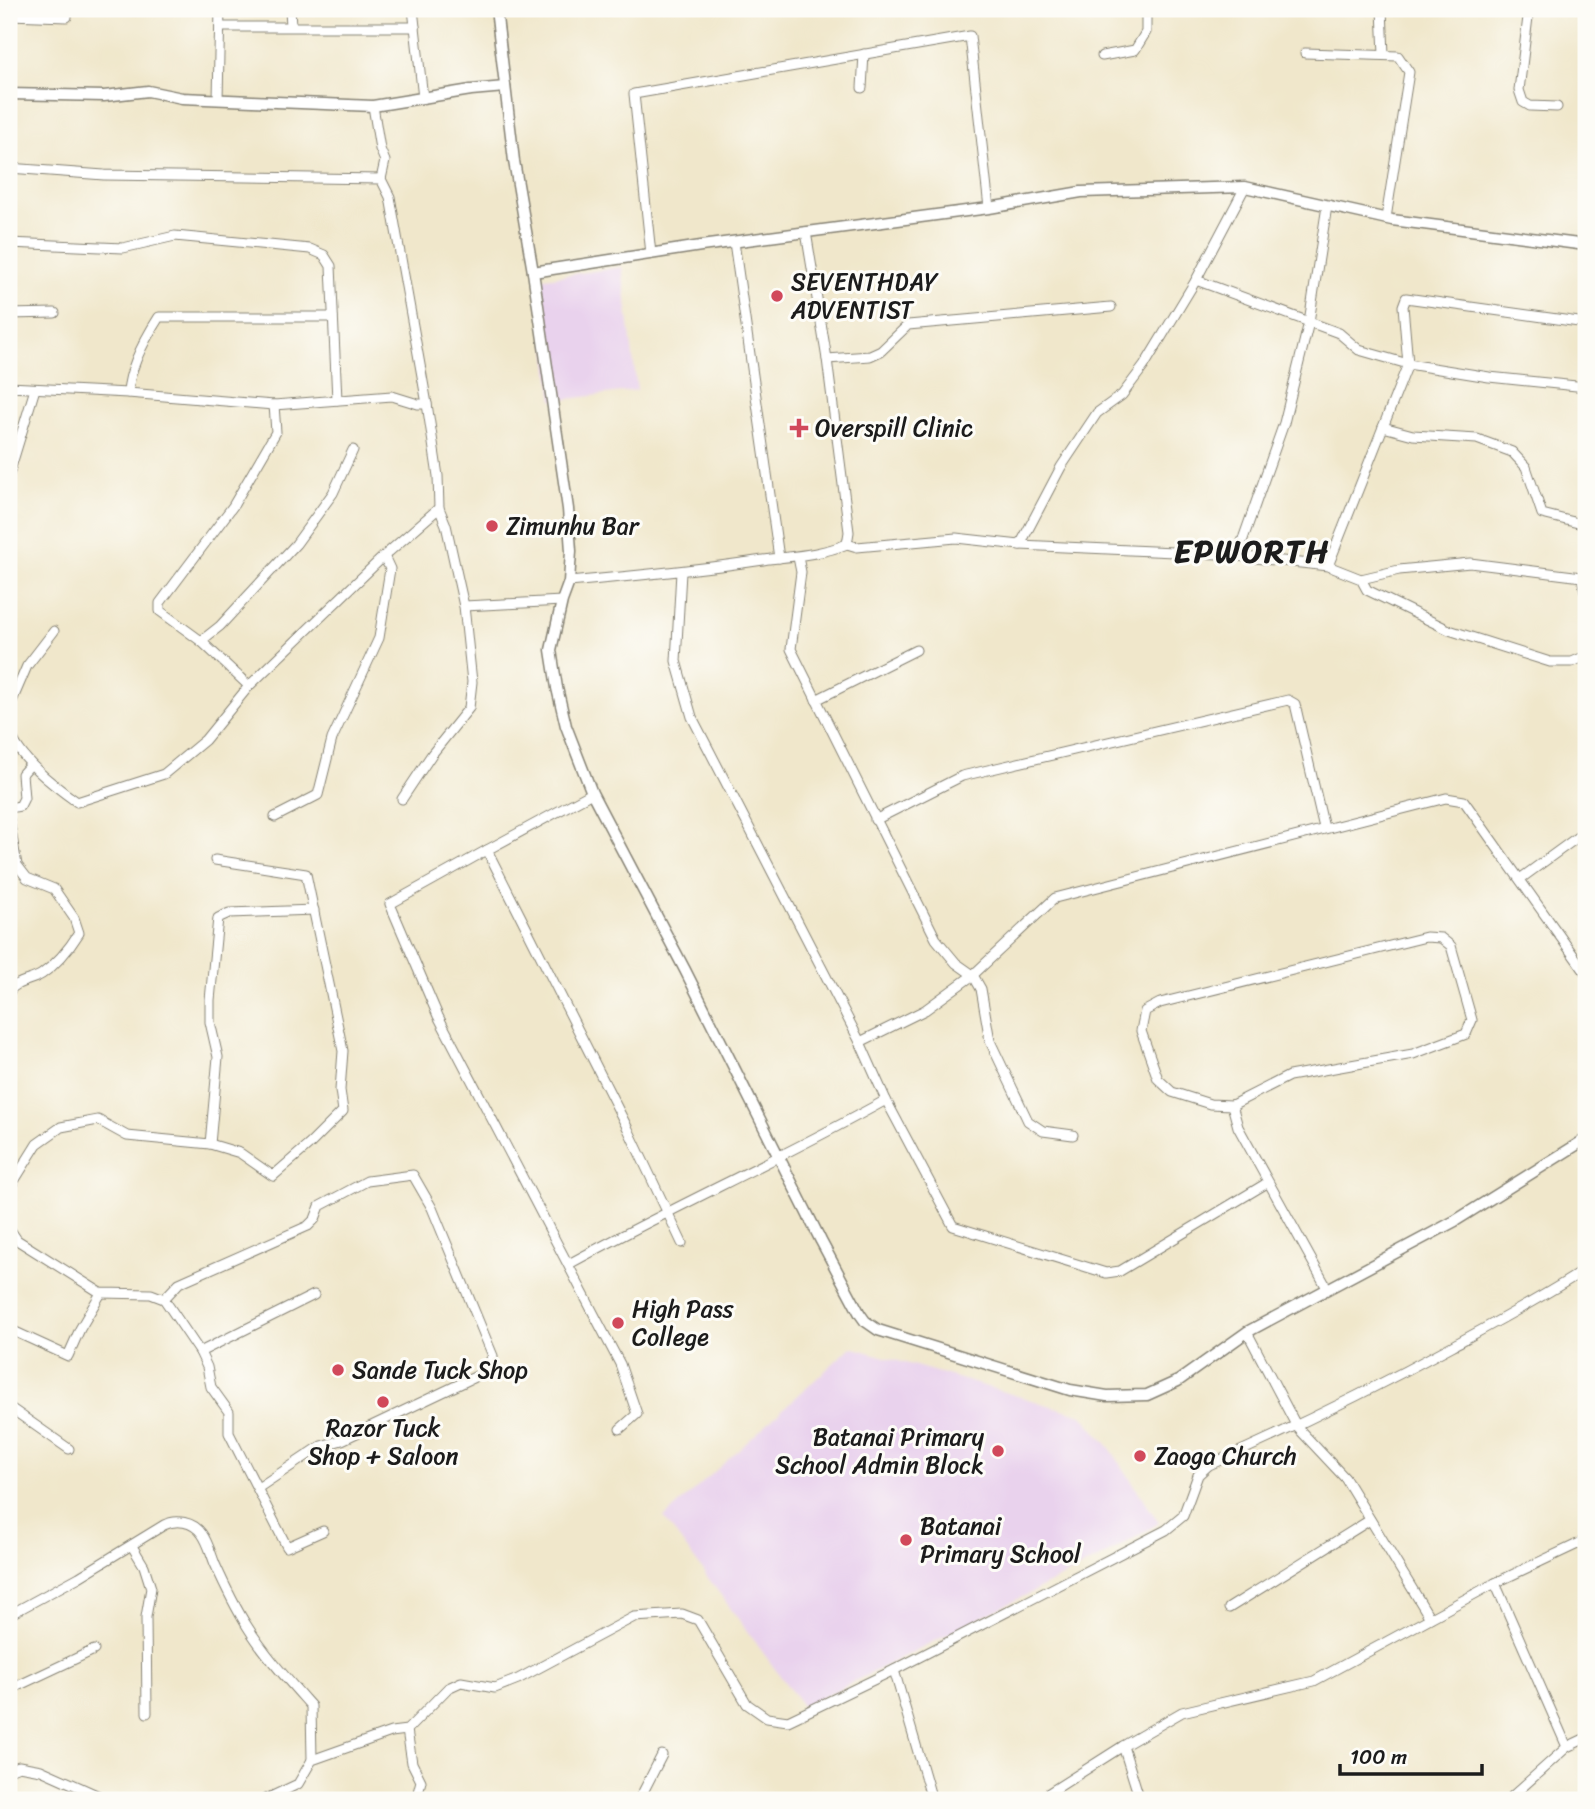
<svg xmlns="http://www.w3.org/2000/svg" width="1595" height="1809" font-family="Sriracha,sans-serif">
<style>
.built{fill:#e9d2ed}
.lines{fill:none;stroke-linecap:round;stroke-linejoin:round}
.minor-casing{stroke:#868274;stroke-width:11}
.tertiary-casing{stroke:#868274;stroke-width:13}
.minor{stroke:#fff;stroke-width:9}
.tertiary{stroke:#fff;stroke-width:10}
.poi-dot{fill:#d1495b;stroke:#fdfcf7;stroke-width:2.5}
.labels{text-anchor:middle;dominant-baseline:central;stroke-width:6;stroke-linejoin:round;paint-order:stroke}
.poi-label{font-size:24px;fill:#1c1c1c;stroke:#fdfcf7;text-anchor:start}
.district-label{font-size:32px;font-weight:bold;letter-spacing:2px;fill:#1c1c1c;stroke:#fdfcf7}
</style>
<rect width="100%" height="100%" fill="#fdfcf7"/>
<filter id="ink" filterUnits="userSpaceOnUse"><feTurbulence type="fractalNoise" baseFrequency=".0143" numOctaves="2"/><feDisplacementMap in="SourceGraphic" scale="14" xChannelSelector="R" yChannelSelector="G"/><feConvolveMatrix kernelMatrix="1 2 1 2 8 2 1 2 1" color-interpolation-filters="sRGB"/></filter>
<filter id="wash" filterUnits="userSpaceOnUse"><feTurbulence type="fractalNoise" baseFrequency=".00686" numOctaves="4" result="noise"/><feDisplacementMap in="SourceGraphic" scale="28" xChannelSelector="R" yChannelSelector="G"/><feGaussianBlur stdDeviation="1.57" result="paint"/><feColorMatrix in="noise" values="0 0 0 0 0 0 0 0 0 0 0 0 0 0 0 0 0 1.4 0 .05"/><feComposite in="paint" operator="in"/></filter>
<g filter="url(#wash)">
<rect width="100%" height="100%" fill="#f0e7cb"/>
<!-- built -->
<g class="built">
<path d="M622,267L637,390L553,401L538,279Z"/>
<path d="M851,1347L1082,1415L1110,1448L1159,1523L1104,1556L803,1707L664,1518Z"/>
</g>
</g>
<g filter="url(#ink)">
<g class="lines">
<defs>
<g id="minor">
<path d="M290,9L291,26"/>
<path d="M413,9L423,98"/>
<path d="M1382,9L1384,55"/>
<path d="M1529,9L1519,90L1523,102L1530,106L1557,107"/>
<path d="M9,15L67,17V9"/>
<path d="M220,27H415"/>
<path d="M1305,53L1398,56L1409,72L1386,218"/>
<path d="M1102,56L1135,50L1146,32V9"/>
<path d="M862,88L864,54"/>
<path d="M218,99L220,9"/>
<path d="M373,106L380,149L385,161L381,179L390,197L427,404L438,476L439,508L446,525L464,606L472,682L469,708L432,754L402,799"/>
<path d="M9,168L104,175L381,179"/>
<path d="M734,242L779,558"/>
<path d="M9,243L123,248L175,236L310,249L324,255L331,266L337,400"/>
<path d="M651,254L634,94L970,36L989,208"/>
<path d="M1196,280L1339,333L1359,350L1408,364L1489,377L1586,387"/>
<path d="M9,314L55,313"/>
<path d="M827,359L870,356L881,351L908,325L1111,307"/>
<path d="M9,387L128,393L274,405L392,396L418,404H427"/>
<path d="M128,393C129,368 145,339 159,317H333"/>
<path d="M1383,427L1413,435L1477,439L1512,452L1526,467L1542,514L1586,525"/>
<path d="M9,474L35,389"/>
<path d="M847,544L857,547L956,538L1020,545L1218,554L1328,566L1361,579L1399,570L1470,563L1582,577L1586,597"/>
<path d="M1020,545L1061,467L1097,413L1122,395L1144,366L1196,280L1245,187"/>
<path d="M1237,556L1284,423L1309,322L1327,206"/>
<path d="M798,557L801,572L791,649L936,939L956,963L973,975L981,989L990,1041L1028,1121L1043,1131L1073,1135"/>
<path d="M1328,566L1408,364L1403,306L1406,298L1586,323"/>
<path d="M681,572L676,661L692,717L860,1042L886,1100L953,1226L1106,1273L1120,1271L1267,1183"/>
<path d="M1361,579L1367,590L1449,630L1550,662H1572L1586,656"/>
<path d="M569,582C634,576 698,570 763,560C792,556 820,555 847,544L849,532L827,359L806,232"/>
<path d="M464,606L562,601"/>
<path d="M201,641L220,626L296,544L333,493L353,450"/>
<path d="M249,686L201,641L160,611V603L233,506L276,432L274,405"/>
<path d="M816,700L916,650"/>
<path d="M9,708L27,666L54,631"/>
<path d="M9,729C17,758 53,785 77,802L164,774L205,740L249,686L384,556L439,508"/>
<path d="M592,793L487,850L628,1129L682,1243"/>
<path d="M9,808L20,806L24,798L22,774L30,765"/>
<path d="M275,817L318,795L332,739L379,638L390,569L384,556"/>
<path d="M9,820L17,865L27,878L54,889L74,918L79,933C69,949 58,963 42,974C32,981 15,981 9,992"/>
<path d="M875,820L962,776L1288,700L1295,704L1324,828"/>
<path d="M487,850L390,904L438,1016L620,1364L637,1414L620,1429"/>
<path d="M1520,879L1586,831"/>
<path d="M1426,937L1441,938L1451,946L1472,1020L1466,1034L1413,1054L1289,1076L1232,1105L1210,1104L1172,1092L1158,1079L1141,1031L1145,1011L1160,1003Z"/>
<path d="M860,1042L925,1010L973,975L1055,898L1446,798L1464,801L1586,973"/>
<path d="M1232,1105L1238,1127L1327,1288"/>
<path d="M210,1144L218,1057L210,1022V1000L218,918L229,913L314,910"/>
<path d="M9,1198L14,1181L37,1144L61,1127L98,1120L127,1136L210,1144L240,1153L273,1176L311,1143L343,1111L340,1090L343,1051L306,874L215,860"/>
<path d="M9,1228L17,1240L101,1293L151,1294L164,1299L200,1352L207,1367L211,1387L229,1412V1433L287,1547L323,1531"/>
<path d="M569,1264C673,1207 782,1158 886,1100"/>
<path d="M164,1299L179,1283L308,1226L315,1219L320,1206L367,1181L413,1175L432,1208L493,1356L483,1373L342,1440L321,1446L258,1488"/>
<path d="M9,1329L68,1356L80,1329L101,1293"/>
<path d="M1247,1332L1297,1427L1345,1478L1430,1618"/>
<path d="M200,1352L314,1295"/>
<path d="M9,1407L69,1449"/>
<path d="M132,1546L144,1566L151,1588L146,1617L147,1713"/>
<path d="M1495,1583L1567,1747"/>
<path d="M1229,1608L1370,1520"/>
<path d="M9,1615L79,1577L164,1525C176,1519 193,1521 202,1534C208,1542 211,1554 215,1564C224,1584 235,1607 247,1626C265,1655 288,1680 311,1706L312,1760"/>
<path d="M894,1670L932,1800"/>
<path d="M9,1690L94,1650"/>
<path d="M407,1730L412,1763L421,1781L416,1800"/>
<path d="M1123,1746L1140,1800"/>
<path d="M9,1770L19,1766L41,1770L108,1800"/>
<path d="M264,1800L298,1784L312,1760L391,1732L407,1730L448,1688L461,1682L495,1688L518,1679L634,1617L682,1614L698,1620L747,1704L767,1718L788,1721L894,1670L1166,1530L1183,1516L1198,1475L1209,1465C1292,1429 1373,1389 1452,1346C1498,1321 1543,1297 1586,1269"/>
<path d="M639,1800L662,1755"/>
<path d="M1038,1800L1123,1746L1182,1712L1314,1681L1495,1583L1586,1540"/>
<path d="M1508,1800L1567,1747L1586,1738"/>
</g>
<g id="tertiary">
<path d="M496,9L514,161L533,272L568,509L571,551L569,582L562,601L551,650L557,688L566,726L592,793L685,970L821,1241L860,1314L865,1321L878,1330L1070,1390L1107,1396L1147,1395L1178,1381L1247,1332L1455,1221L1586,1139"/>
<path d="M9,94L104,96L148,91L182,98L373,106L471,90L505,87"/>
<path d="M533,272L701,246L989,208L1081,192L1245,187L1392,220L1586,245"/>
</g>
</defs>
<!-- minor casing -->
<use href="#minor" class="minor-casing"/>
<!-- tertiary casing -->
<use href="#tertiary" class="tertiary-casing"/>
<!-- minor -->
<use href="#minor" class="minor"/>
<!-- tertiary -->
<use href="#tertiary" class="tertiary"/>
</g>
</g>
<!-- markers -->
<g class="poi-dot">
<circle cx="777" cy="296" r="7"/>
<path d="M795.5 417.5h7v7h7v7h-7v7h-7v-7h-7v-7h7z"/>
<circle cx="492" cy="526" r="7"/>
<circle cx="618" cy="1323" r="7"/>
<circle cx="338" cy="1370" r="7"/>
<circle cx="383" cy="1402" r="7"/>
<circle cx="998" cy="1451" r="7"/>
<circle cx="1140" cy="1456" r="7"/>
<circle cx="906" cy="1540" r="7"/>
</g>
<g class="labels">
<!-- poi labels -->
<g class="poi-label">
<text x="791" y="282">SEVENTHDAY<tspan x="791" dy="28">ADVENTIST</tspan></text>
<text x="815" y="428">Overspill Clinic</text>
<text x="506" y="526">Zimunhu Bar</text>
<text x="632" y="1309">High Pass<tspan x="632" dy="28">College</tspan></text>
<text x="352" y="1370">Sande Tuck Shop</text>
<text x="383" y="1428" text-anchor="middle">Razor Tuck<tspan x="383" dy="28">Shop + Saloon</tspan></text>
<text x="984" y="1437" text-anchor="end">Batanai Primary<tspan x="984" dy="28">School Admin Block</tspan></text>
<text x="1154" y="1456">Zaoga Church</text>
<text x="920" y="1526">Batanai<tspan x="920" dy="28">Primary School</tspan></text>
</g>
<!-- district labels -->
<g class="district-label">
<text x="1252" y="551">EPWORTH</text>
</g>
</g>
<!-- margin -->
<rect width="1595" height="1809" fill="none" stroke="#fdfcf7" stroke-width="35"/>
<!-- scale -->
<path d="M1340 1764v10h142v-10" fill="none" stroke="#1c1c1c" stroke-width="3.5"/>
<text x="1350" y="1764" font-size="21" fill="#1c1c1c" stroke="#fdfcf7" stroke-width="5" paint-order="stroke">100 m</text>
</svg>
